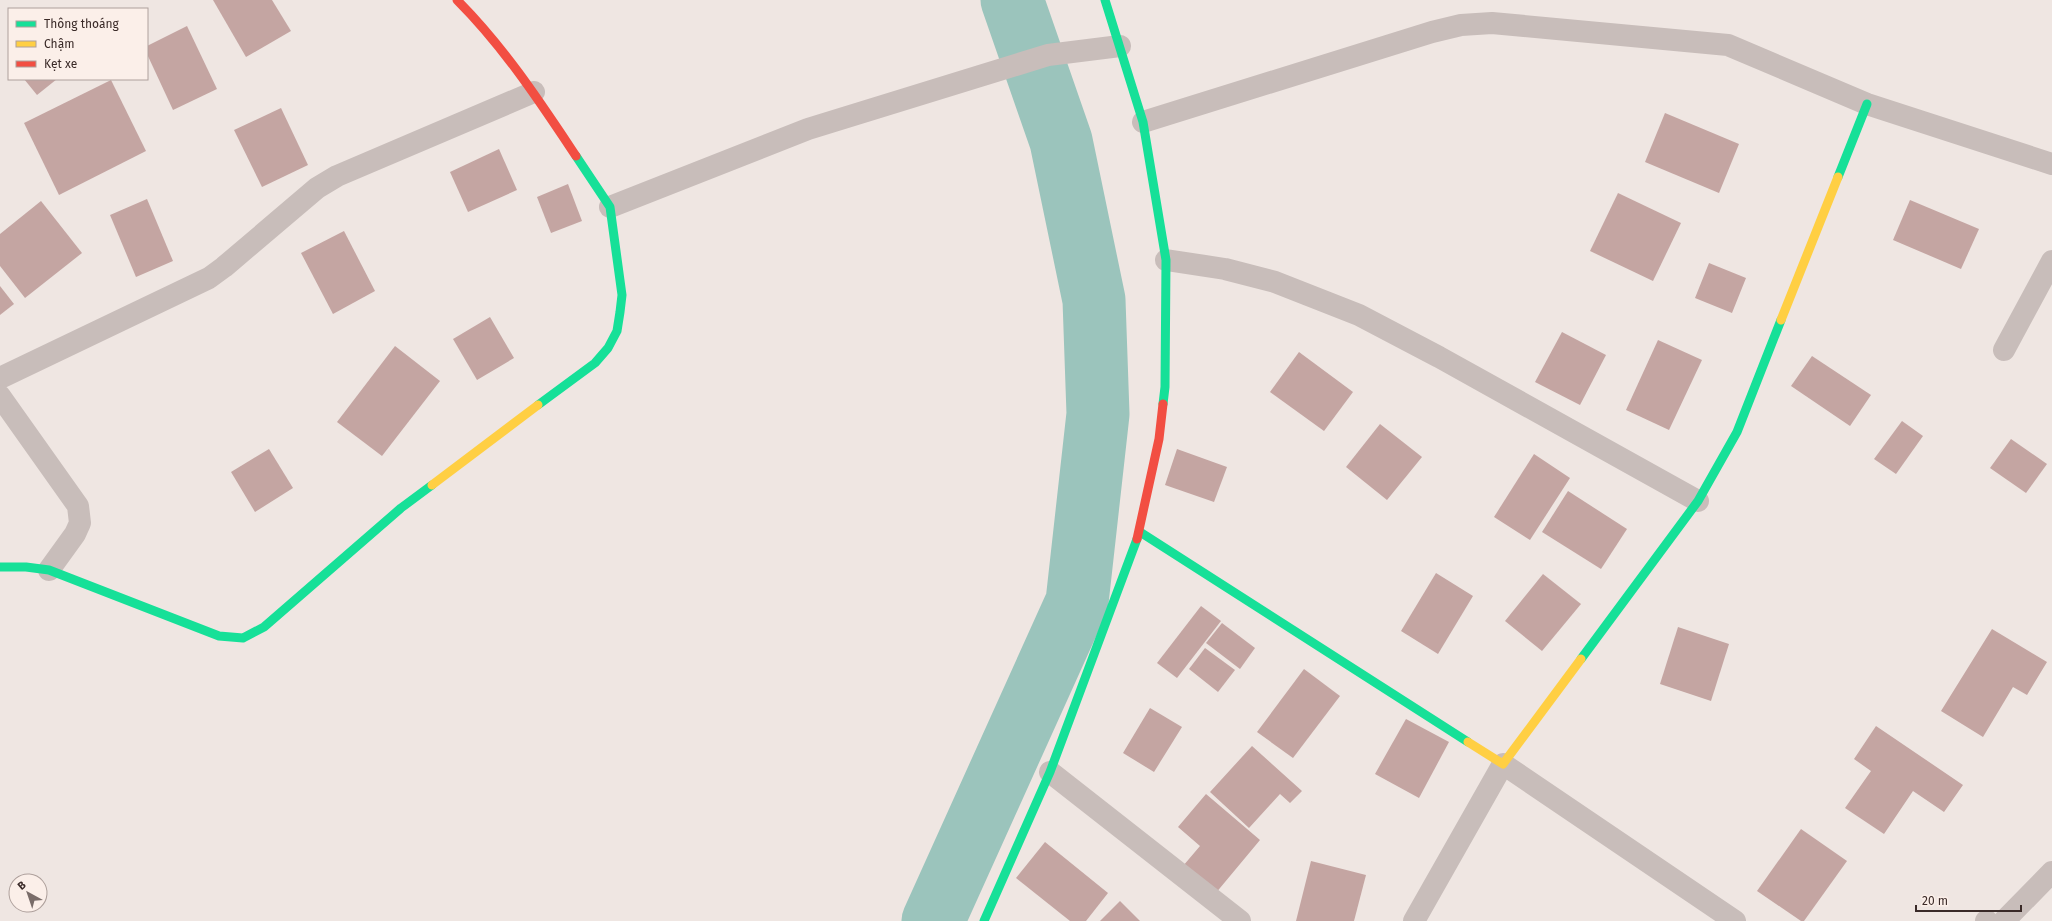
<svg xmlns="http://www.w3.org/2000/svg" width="2052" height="921" font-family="'Fira Sans',sans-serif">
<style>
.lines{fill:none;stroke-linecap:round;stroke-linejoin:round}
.river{stroke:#9bc4bc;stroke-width:63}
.building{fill:#c4a5a2}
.street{stroke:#c8bdba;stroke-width:22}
.fast{stroke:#16e098;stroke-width:9}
.slow{stroke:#ffcf43;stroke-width:9}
.jam{stroke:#f24e42;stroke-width:9}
</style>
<rect width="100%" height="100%" fill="#efe6e2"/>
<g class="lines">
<!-- river -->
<path class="river" d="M933,921L1077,602L1098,414L1094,300L1061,141L1012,0"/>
</g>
<!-- building -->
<g class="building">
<path d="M213,0H272L291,31L246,57Z"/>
<path d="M187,26L217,89L173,110L147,54V46Z"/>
<path d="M24,79H57L37,95Z"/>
<path d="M111,80L146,151L59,195L24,123Z"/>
<path d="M281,108L308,165L262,187L234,130Z"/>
<path d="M1665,113L1739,144L1719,193L1645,162Z"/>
<path d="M499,149L517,190L468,212L450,172Z"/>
<path d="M568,184L582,221L551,233L537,197Z"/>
<path d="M1618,193L1681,223L1653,281L1590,251Z"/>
<path d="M147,199L173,261L136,277L110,215Z"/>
<path d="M1910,200L1979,229L1961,269L1893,240Z"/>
<path d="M41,201L82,253L25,298L0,266V234Z"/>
<path d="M344,231L375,291L333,314L301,253Z"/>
<path d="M1709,263L1746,278L1732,313L1695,298Z"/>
<path d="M0,286L14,304L0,315Z"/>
<path d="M490,317L514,358L477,380L453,339Z"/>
<path d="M1562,332L1606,355L1580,405L1535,382Z"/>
<path d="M1658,340L1702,360L1669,430L1626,410Z"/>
<path d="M395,346L440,381L382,456L337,422Z"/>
<path d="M1299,352L1353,392L1324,431L1270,392Z"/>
<path d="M1812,356L1871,395L1850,426L1791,386Z"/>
<path d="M1902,421L1923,436L1896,474L1874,459Z"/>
<path d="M1380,424L1422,457L1387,500L1346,467Z"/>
<path d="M2011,439L2047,464L2026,493L1990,468Z"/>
<path d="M269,449L293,488L255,512L231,472Z"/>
<path d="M1177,449L1227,467L1214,502L1165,485Z"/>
<path d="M1534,454L1570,478L1530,540L1494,517Z"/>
<path d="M1568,491L1627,529L1601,569L1542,532Z"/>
<path d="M1436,573L1473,596L1438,654L1401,631Z"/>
<path d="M1543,574L1581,604L1542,651L1505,621Z"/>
<path d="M1201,606L1221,621L1177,678L1157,663Z"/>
<path d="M1222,623L1255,648L1240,669L1206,643Z"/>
<path d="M1678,627L1729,644L1711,701L1660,684Z"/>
<path d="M1992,629L2047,662L2027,695L2013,687L1983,737L1941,711Z"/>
<path d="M1205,648L1235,670L1218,692L1189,669Z"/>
<path d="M1304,669L1340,696L1293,758L1257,732Z"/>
<path d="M1150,708L1182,727L1154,772L1123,753Z"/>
<path d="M1406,719L1449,742L1419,798L1375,774Z"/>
<path d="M1876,726L1963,785L1944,812L1913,791L1884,834L1845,808L1871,771L1854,759Z"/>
<path d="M1252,746L1302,791L1290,803L1280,794L1249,828L1210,792Z"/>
<path d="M1206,794L1260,840L1215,894L1183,866L1200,846L1178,827Z"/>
<path d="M1801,829L1847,861L1804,921H1801L1757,891Z"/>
<path d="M1045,842L1108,893L1086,921H1070L1016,878Z"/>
<path d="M1311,861L1366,875L1354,921H1296Z"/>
<path d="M1120,901L1140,921H1100Z"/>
</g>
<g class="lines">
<!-- street -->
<g class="street">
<path d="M1143,122L1432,32L1461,25L1492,23L1728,45L1867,104L2052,164"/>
<path d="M610,207L808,129L1048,55L1120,46"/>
<path d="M1166,260L1225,269L1275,282L1359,315L1439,357L1698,501"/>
<path d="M2004,350L2052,261"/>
<path d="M0,378L209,278L224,267L317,188L337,176L534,92"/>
<path d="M0,396L78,506L80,523L75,534L49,570"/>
<path d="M1050,772L1240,921"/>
<path d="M1414,921L1503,764L1735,921"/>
<path d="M1986,921H1987"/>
<path d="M2004,921L2052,872"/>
</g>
<!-- fast -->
<g class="fast">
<path d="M1105,0L1143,122L1166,260L1165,387L1163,404"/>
<path d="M1838,177L1867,104"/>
<path d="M538,405L595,363L608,348L617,331L620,312L622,295L610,207L576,156"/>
<path d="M1140,532L1468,742"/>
<path d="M0,567H26L49,570L219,636L243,638L264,627L401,508L432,485"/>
<path d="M1581,659L1698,501L1737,432L1781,320"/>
<path d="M984,921L1050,772L1137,539"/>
</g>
<!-- slow -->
<g class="slow">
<path d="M1781,320L1838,177"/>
<path d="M432,485L538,405"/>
<path d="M1468,742L1503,764L1581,659"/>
</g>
<!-- jam -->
<g class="jam">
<path d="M457,0C504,47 540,102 576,156"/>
<path d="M1137,539L1159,439L1163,404"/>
</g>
</g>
<!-- legend -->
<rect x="8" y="8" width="140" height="72" fill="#fbefe9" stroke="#aea09c"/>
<rect x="16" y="21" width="20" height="6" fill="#16e098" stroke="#aea09c"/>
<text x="44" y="28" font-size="12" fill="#3a2a28">Thông thoáng</text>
<rect x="16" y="41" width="20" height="6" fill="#ffcf43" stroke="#aea09c"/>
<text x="44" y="48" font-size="12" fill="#3a2a28">Chậm</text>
<rect x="16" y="61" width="20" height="6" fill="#f24e42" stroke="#aea09c"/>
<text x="44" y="68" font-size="12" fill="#3a2a28">Kẹt xe</text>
<!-- north arrow -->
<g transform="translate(28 893) rotate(320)"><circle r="19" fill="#fbefe9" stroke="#aea09c"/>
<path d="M0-3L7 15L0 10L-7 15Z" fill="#796c69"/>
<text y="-6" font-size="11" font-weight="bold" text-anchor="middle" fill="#3a2a28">B</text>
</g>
<!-- scale -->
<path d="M1916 905v6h105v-6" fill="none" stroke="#3a2a28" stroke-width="2"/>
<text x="1922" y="905" font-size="12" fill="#3a2a28" stroke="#fbefe9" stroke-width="3" paint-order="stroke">20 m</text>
</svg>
